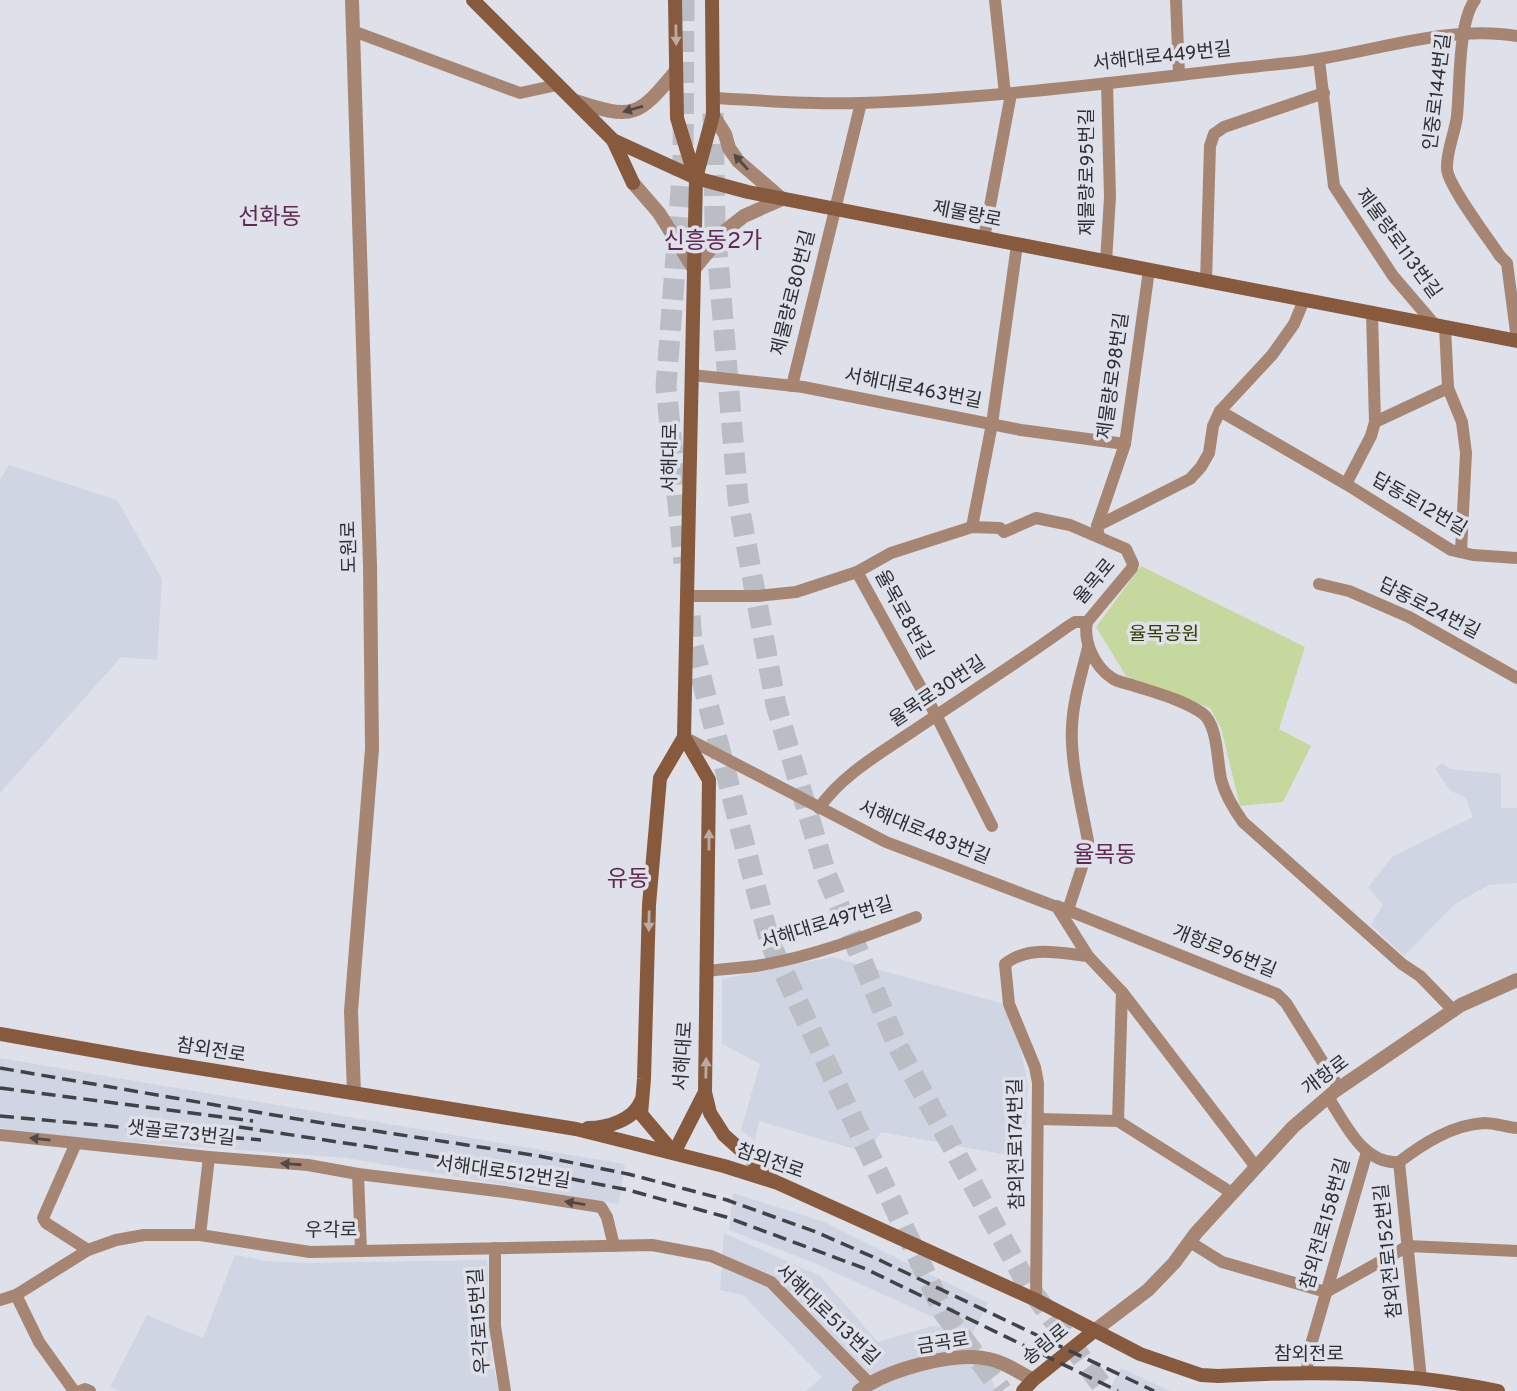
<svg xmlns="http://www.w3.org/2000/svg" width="1517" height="1391" font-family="Overpass,'Noto Sans KR',sans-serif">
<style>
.built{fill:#d0d5e3}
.green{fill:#c5d99e}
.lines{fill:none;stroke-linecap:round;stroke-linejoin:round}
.motorway-tunnel{stroke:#bbbdc4;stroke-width:21;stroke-dasharray:21 10;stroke-linecap:butt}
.minor{stroke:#a68673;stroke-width:12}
.tertiary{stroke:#a68673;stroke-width:14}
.secondary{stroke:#87593d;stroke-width:14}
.rail{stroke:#404245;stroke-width:3.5;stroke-dasharray:14 7;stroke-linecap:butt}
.oneway{fill:#bbaba4}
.oneway2{fill:#524946}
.labels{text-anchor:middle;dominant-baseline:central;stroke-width:7;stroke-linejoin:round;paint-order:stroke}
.street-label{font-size:19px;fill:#2e2f32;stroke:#dee1e9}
.park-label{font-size:19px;fill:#2f3d00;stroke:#dee1e9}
.quarter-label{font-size:23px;fill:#602853;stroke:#dee1e9}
</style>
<rect width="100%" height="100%" fill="#dee1e9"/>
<!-- built -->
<g class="built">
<path d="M9,465L117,500L162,579L157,660L121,657L0,793V480Z"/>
<path d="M1442,763L1451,769L1501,774V808H1517V883L1489,885L1455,904L1404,956L1371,925L1383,904L1368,888L1392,857L1473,817L1465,797L1451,791L1435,769Z"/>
<path d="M832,957L1012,1006L1028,1086L1023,1158L881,1132L868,1153L759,1121L755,1141L741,1130L760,1064L722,1044V979Z"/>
<path d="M0,1058L625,1164L619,1204L346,1158L69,1137L0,1128Z"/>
<path d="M733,1193L824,1222L988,1303L972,1334L965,1332L962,1355L983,1356L996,1391H806L822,1377L743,1295L720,1290L724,1233L820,1276L878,1342L932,1326L957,1328L812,1262L729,1230Z"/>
<path d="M235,1255L266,1261L308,1263L487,1260L491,1357L499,1391H121L110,1387L147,1315L203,1338Z"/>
<path d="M1121,1368L1170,1391H1109Z"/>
</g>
<!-- green -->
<path class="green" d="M1141,566L1305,647L1279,729L1311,746L1283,802L1240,806L1221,728L1210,708L1126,676L1096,627Z"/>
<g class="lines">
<!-- motorway-tunnel -->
<g class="motorway-tunnel">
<path d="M684,0L683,163L666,387L684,563"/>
<path d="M713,113L715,224L738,500L776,705L826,874L898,1047L1028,1286L1106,1391"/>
<path d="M690,616L692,642L770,943L944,1313L1002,1391"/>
</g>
<!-- minor -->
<g class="minor">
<path d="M995,0L1005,94"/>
<path d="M1176,0L1179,74"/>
<path d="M1475,0C1458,21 1460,88 1457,116C1455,133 1446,152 1447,169C1448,186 1489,239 1500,256L1507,263L1517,340"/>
<path d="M353,31L520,93L557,85"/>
<path d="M1319,60L1334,186L1393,276L1435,325"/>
<path d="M712,98C761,100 811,105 860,103C1007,98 1152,77 1298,62C1370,54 1444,24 1517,36"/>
<path d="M984,238L1011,94"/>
<path d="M1106,262L1110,197L1107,83"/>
<path d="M1206,281L1210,146L1214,134L1224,127L1324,93"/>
<path d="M1445,327L1448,388"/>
<path d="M692,375L803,387L1021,430L1125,444"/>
<path d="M792,386L861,103"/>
<path d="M1220,411L1346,484L1451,550L1473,555L1517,558"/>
<path d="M1375,422L1448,388L1462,422L1466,453L1461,552"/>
<path d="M1346,484L1371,436L1375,422L1372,313"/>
<path d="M1097,526L1125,444L1149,270"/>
<path d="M972,527L992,424L1017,245"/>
<path d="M1099,537L1097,526L1190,479L1201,467L1209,453L1213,426L1220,411L1272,355L1294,324L1304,300"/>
<path d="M857,572L936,715L992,826"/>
<path d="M1319,584L1349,591L1409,617L1517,678"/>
<path d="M688,596H758L796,592L857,572L891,553L972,527L1000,528L1004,532L1036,518L1070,525L1126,549L1133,564L1132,568L1087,622C1083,642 1095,667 1112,678C1117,682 1126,683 1132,685C1156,693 1181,699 1202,713C1218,724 1217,761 1221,779C1225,795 1233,808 1243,822L1402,964L1420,976L1454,1011"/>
<path d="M684,737L886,842L1057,907L1088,956L1122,992L1256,1167"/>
<path d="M819,808C842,775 878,755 910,733C963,697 1016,664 1067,627L1075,622H1087"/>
<path d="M1057,906L1277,994L1286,1003L1339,1088"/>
<path d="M1068,910L1086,855L1088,841C1082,807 1070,762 1072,727C1073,700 1082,673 1088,647"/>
<path d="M707,971C723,969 740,968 756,966C811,957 864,937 916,917"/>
<path d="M1328,1097C1345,1123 1363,1165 1399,1162"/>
<path d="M1039,1119L1118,1121L1232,1193"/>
<path d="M1118,1121L1122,992"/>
<path d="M0,1135L209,1157L308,1165L358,1174L505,1192L601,1207L607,1217L614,1246"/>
<path d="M76,1143L43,1218L46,1223L88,1250"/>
<path d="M1399,1162L1421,1379"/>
<path d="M1399,1162C1424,1143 1452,1125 1484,1123C1495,1123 1506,1127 1517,1128"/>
<path d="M358,1174L361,1251"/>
<path d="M200,1235L209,1157"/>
<path d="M1190,1242L1222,1262L1326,1292L1408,1246"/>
<path d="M1408,1246L1517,1251"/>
<path d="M495,1248V1326L505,1391"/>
<path d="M16,1295L39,1342L74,1391"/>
<path d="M0,1300L16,1295L88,1250L116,1240L144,1235H200L310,1252L652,1245L711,1256L771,1282L869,1383"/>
<path d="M1036,1300L1038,1083L1035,1067L1009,1004L1005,964C1028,945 1060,953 1088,956"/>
<path d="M1307,1372L1308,1355L1367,1152"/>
<path d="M80,1391L85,1389L90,1391"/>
</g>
<!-- tertiary -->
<g class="tertiary">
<path d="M352,0L370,565L372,749L351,1011L354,1093"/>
<path d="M575,101C634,120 638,117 676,71"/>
<path d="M633,183L659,213L694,269L726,230L744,216L782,199L738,161L729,148L725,134L713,115"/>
<path d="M1094,1331L1148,1290L1174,1263L1196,1233L1293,1127L1335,1091L1461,1005L1517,980"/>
<path d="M859,1391C886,1370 954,1351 989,1359C1004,1362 1019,1372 1033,1380"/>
</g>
<!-- secondary -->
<g class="secondary">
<path d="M473,0L613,140L696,178L748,192L1517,341"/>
<path d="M675,0L677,118L695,177"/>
<path d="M613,140L633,183"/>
<path d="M0,1034L142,1059L576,1129L724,1166L778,1183L849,1215L1036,1300L1140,1354L1201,1375L1218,1376C1312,1371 1406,1371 1498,1391"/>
<path d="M705,1092L710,1113L724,1135L772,1178"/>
<path d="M588,1128C607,1128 634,1120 641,1101"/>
<path d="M674,1153L641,1114L644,1079L649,905L660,778L684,737L696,178L713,115L712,0"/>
<path d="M674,1153L705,1092L709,780L684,737"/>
<path d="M1023,1391L1033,1380L1094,1331"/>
</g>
<!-- rail -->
<g class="rail">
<path d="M0,1068L297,1119L539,1156L628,1174L727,1200L816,1232L873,1257L1154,1391"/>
<path d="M0,1088L253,1121"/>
<path d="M0,1116L261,1140"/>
<path d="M239,1127L536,1172L628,1190L726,1217L866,1269L1118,1391"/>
</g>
</g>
<!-- one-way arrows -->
<defs><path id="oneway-solid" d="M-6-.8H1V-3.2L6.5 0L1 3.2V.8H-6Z" transform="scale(1.75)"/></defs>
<g class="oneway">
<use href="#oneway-solid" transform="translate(676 35) rotate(89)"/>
<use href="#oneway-solid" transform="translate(709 840) rotate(-90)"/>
<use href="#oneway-solid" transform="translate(649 921) rotate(91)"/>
<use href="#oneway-solid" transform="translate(706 1068) rotate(-89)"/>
</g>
<g class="oneway2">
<use href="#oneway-solid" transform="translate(633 109) rotate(164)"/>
<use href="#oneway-solid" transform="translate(741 162) rotate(-132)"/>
<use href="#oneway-solid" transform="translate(40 1139) rotate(-174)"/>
<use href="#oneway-solid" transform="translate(291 1164) rotate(-176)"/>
<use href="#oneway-solid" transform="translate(575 1203) rotate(-171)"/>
</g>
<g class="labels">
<!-- street labels -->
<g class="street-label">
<text transform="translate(1162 57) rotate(-6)">서해대로449번길</text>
<text transform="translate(1438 92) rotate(-83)">인중로144번길</text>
<text transform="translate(1088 172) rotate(-90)">제물량로95번길</text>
<text transform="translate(967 215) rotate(11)">제물량로</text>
<text transform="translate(1398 244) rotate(54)">제물량로113번길</text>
<text transform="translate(794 293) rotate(-76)">제물량로80번길</text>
<text transform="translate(1114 376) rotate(-82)">제물량로98번길</text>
<text transform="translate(913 389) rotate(11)">서해대로463번길</text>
<text transform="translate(671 458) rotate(-89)">서해대로</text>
<text transform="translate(1419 505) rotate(30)">답동로12번길</text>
<text transform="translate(350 547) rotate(-91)">도원로</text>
<text transform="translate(1095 582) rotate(-50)">율목로</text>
<text transform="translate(1429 609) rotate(27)">답동로24번길</text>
<text transform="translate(903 615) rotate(61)">율목로8번길</text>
<text transform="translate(938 692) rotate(-34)">율목로30번길</text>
<text transform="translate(924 833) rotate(22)">서해대로483번길</text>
<text transform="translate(827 924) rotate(-17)">서해대로497번길</text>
<text transform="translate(1224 952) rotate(22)">개항로96번길</text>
<text transform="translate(211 1051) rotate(9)">참외전로</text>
<text transform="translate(684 1056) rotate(-86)">서해대로</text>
<text transform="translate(1326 1076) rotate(-37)">개항로</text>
<text transform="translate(181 1134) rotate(6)">샛골로73번길</text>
<text transform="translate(1017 1144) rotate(-91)">참외전로174번길</text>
<text transform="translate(770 1162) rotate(19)">참외전로</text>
<text transform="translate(503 1173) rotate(8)">서해대로512번길</text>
<text transform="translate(1326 1224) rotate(-74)">참외전로158번길</text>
<text x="331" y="1231">우각로</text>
<text transform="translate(1389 1251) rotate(-96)">참외전로152번길</text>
<text transform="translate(827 1315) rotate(44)">서해대로513번길</text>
<text transform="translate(480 1321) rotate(-94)">우각로15번길</text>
<text transform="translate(943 1344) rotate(-9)">금곡로</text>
<text transform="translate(1046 1345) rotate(-39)">송림로</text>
<text x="1309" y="1355">참외전로</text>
</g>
<!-- park labels -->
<g class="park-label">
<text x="1164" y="635">율목공원</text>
</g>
<!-- quarter labels -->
<g class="quarter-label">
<text x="270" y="218">선화동</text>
<text x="713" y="242">신흥동2가</text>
<text x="1105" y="856">율목동</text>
<text x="628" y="880">유동</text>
</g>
</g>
</svg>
